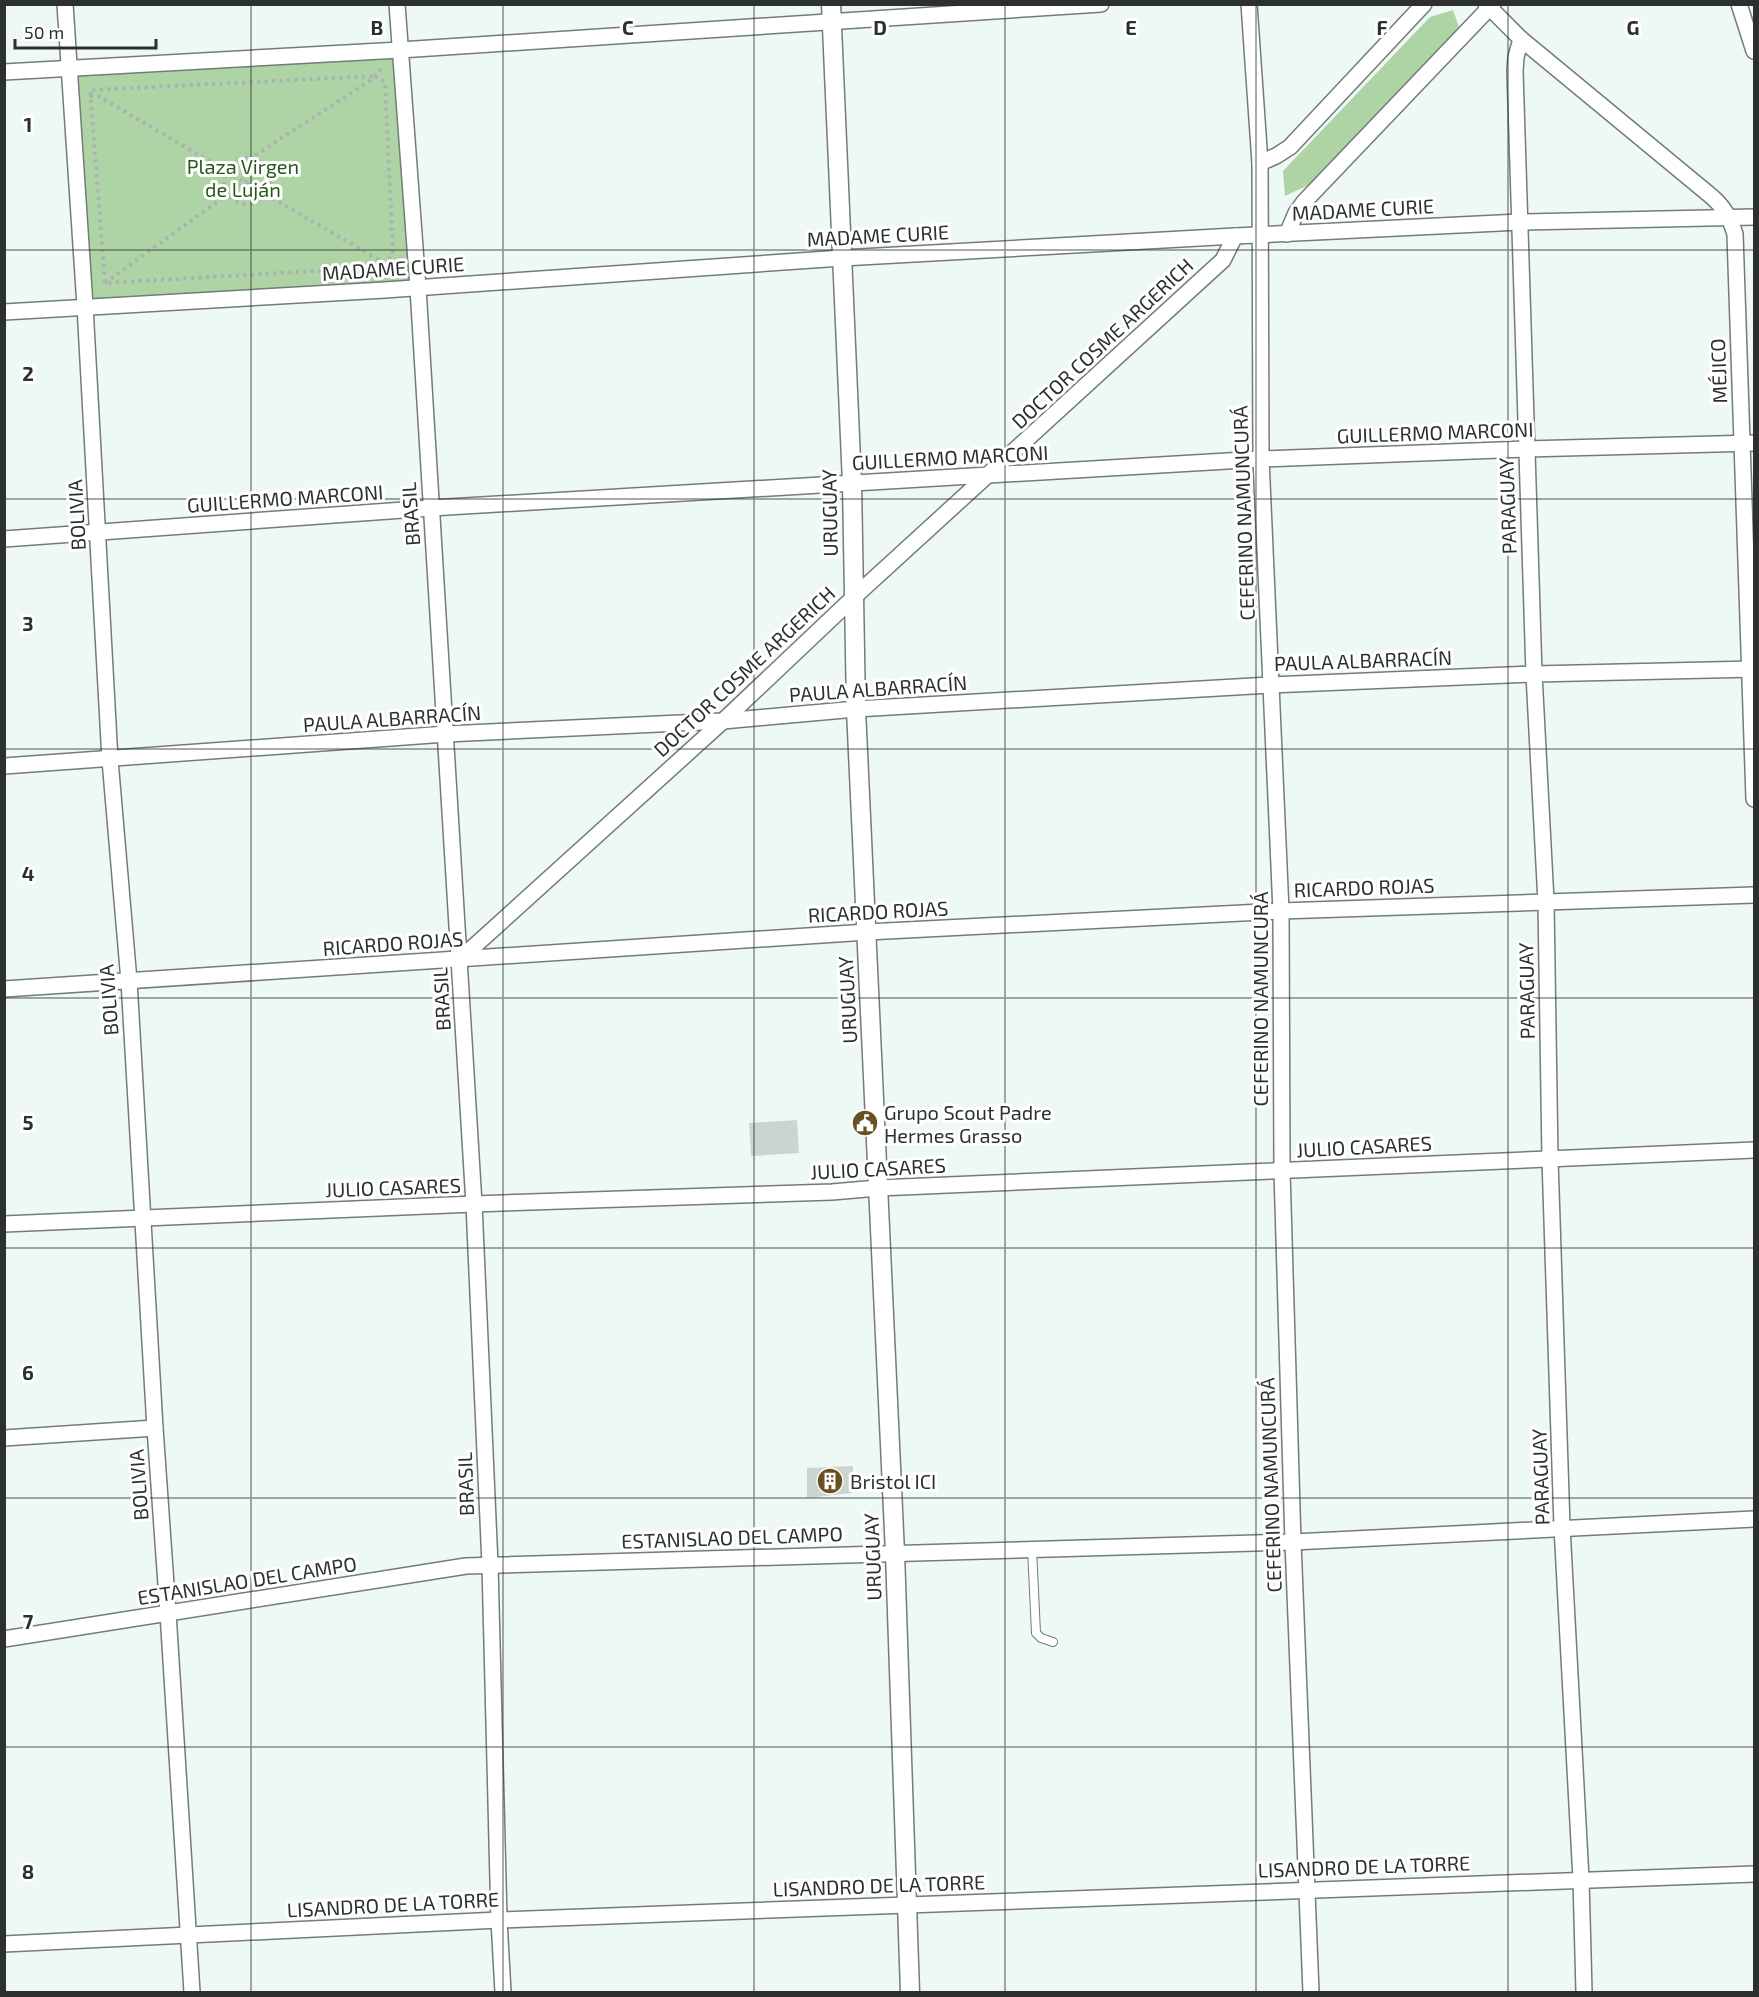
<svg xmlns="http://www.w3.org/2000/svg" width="1759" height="1997" font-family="'Exo 2',sans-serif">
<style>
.green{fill:#aed3a5}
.building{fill:#cbd4ce}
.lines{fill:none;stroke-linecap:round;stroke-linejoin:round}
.service-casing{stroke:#727c79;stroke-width:10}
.minor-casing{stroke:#727c79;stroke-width:18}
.tertiary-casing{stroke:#727c79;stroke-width:21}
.path{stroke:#aab3b1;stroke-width:4;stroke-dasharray:3 4.5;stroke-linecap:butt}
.service{stroke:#fff;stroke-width:8}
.minor{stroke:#fff;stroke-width:15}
.tertiary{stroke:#fff;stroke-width:18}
.grid{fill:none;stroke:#2c312f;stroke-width:1.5;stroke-opacity:0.55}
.labels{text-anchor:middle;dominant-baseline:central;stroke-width:6;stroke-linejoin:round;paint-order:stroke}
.park-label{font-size:20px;fill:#275919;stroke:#fff}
.street-label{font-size:20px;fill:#2c312f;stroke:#fff}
.poi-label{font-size:20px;fill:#2c312f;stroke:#fff;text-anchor:start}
.grid-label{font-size:20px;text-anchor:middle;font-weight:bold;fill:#2c312f;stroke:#fff;stroke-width:6;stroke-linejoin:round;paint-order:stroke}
</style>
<rect width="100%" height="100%" fill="#eef9f6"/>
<!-- green -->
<g class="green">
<path d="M1453,10L1459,27L1313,183L1285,196L1283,171L1430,17Z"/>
<path d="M400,50L418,288L85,306L69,68Z"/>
</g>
<!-- building -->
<g class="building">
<path d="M797,1120L799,1153L751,1156L749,1123Z"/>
<path d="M853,1466L852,1493L807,1498V1468Z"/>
</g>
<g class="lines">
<defs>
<path id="service" d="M1032,1549L1036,1633L1041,1638L1053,1642"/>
<g id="minor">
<path d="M65,4L85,306L110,760L129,981L155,1428L168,1613L192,1992"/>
<path d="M397,4L418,288L474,1204L490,1565L499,1920L503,1992"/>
<path d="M1249,4L1260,163L1261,459L1281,911L1282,1171L1293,1542L1311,1992"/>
<path d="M1486,4L1521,39L1516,57L1515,71L1534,674L1546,902L1550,1159L1562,1527L1581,1879L1584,1992"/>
<path d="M1739,4L1754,51"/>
<path d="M1521,39L1711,196C1724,207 1730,218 1735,234L1754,799"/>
<path d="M4,72L400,50L1101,4"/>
<path d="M1260,163L1276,156L1290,147L1424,4"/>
<path d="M1287,234L1296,213L1304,202L1493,4"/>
<path d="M4,312L385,290L842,258L1235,236L1520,222L1754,217"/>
<path d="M4,539L431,508L1261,459L1526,449L1754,443"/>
<path d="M4,766L446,734L723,721L856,709L1270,685L1534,674L1754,669"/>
<path d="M459,960L723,721L853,598L1223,260L1235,236"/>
<path d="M4,989L867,932L1281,911L1754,895"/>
<path d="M4,1224L474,1204L832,1192L878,1188L1754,1150"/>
<path d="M4,1438L155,1428"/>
<path d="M4,1639L466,1566L1293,1542L1754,1519"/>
<path d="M4,1944L499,1920L1754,1874"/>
</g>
<path id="tertiary" d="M831,4L852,483L856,709L895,1553L910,1992"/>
</defs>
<!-- service casing -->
<use href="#service" class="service-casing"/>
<!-- minor casing -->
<use href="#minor" class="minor-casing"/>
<!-- tertiary casing -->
<use href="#tertiary" class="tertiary-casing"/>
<!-- path -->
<g class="path">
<path d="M375,76L385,82L393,254L384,267L105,283L90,90Z"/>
<path d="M90,96H98L384,263V276"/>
<circle cx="247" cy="181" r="23"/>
<path d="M105,283L246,181L251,158L371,80L384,66"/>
</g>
<!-- service -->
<use href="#service" class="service"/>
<!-- minor -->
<use href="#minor" class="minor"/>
<!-- tertiary -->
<use href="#tertiary" class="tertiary"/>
</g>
<!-- grid -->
<path class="grid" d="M251,4V1992M503,4V1992M754,4V1992M1005,4V1992M1256,4V1992M1508,4V1992M4,250H1754M4,499H1754M4,749H1754M4,998H1754M4,1248H1754M4,1498H1754M4,1747H1754"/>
<!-- icons -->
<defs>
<symbol id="civic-disc" viewBox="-11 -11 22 22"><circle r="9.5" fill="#685221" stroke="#fff"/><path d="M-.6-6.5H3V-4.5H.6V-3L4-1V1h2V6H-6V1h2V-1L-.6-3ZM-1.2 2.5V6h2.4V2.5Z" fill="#fff"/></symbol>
<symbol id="building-disc" viewBox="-11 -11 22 22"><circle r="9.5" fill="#685221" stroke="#fff"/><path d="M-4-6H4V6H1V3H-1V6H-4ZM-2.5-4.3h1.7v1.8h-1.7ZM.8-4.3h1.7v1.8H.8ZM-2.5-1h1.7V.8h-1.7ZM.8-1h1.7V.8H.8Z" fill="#fff"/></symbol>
</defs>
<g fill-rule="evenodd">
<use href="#civic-disc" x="850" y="1108" width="30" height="30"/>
<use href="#building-disc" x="815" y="1466" width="30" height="30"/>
</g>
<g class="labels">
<!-- park labels -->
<g class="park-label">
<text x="243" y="166">Plaza Virgen<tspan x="243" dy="23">de Luján</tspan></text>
</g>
<!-- street labels -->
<g class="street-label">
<text transform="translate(1363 209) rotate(-3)">MADAME CURIE</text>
<text transform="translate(878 235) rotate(-3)">MADAME CURIE</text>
<text transform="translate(393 268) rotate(-4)">MADAME CURIE</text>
<text transform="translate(1102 343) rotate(-43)">DOCTOR COSME ARGERICH</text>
<text transform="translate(1718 371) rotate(-92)">MÉJICO</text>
<text transform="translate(1435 432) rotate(-2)">GUILLERMO MARCONI</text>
<text transform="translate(950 457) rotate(-3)">GUILLERMO MARCONI</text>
<text transform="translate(285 498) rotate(-4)">GUILLERMO MARCONI</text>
<text transform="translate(1507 506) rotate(-92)">PARAGUAY</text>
<text transform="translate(829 513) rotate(-91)">URUGUAY</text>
<text transform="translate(1243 513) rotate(-92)">CEFERINO NAMUNCURÁ</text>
<text transform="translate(410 514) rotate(-94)">BRASIL</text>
<text transform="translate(76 515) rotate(-93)">BOLIVIA</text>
<text transform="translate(1363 660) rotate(-2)">PAULA ALBARRACÍN</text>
<text transform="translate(744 671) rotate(-43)">DOCTOR COSME ARGERICH</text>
<text transform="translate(878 688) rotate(-4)">PAULA ALBARRACÍN</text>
<text transform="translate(392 718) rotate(-4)">PAULA ALBARRACÍN</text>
<text transform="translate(1364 887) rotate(-2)">RICARDO ROJAS</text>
<text transform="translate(878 911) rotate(-3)">RICARDO ROJAS</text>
<text transform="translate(393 943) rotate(-4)">RICARDO ROJAS</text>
<text transform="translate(1526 991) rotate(-91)">PARAGUAY</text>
<text transform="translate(441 999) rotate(-93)">BRASIL</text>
<text transform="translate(1260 999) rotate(-90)">CEFERINO NAMUNCURÁ</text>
<text transform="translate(108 1000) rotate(-94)">BOLIVIA</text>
<text transform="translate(847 1000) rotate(-93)">URUGUAY</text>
<text transform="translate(1364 1146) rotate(-3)">JULIO CASARES</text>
<text transform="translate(878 1168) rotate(-3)">JULIO CASARES</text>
<text transform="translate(393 1187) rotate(-2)">JULIO CASARES</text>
<text transform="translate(1540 1477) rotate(-92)">PARAGUAY</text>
<text transform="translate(465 1484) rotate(-92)">BRASIL</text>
<text transform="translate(138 1485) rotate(-94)">BOLIVIA</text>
<text transform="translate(1270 1485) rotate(-92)">CEFERINO NAMUNCURÁ</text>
<text transform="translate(732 1537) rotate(-2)">ESTANISLAO DEL CAMPO</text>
<text transform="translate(872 1557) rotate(-92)">URUGUAY</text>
<text transform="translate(247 1580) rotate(-9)">ESTANISLAO DEL CAMPO</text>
<text transform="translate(1364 1866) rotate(-2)">LISANDRO DE LA TORRE</text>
<text transform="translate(879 1885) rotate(-2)">LISANDRO DE LA TORRE</text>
<text transform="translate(393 1904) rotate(-3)">LISANDRO DE LA TORRE</text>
</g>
<!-- poi labels -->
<g class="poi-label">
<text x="884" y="1112">Grupo Scout Padre<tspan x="884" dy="23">Hermes Grasso</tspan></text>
<text x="850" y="1481">Bristol ICI</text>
</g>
</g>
<g class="grid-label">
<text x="377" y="35">B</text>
<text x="628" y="35">C</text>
<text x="880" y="35">D</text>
<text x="1131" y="35">E</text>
<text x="1382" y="35">F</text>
<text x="1633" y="35">G</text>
<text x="28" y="132">1</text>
<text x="28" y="381">2</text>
<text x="28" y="631">3</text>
<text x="28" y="881">4</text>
<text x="28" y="1130">5</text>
<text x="28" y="1380">6</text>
<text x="28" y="1629">7</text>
<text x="28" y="1879">8</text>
</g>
<!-- border -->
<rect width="1759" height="1997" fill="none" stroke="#2c312f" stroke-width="12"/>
<!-- scale -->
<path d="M15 39v9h141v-9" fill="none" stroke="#2c312f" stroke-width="3"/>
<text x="24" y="39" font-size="18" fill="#2c312f" stroke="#ffffff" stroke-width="4.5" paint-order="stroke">50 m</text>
</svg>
